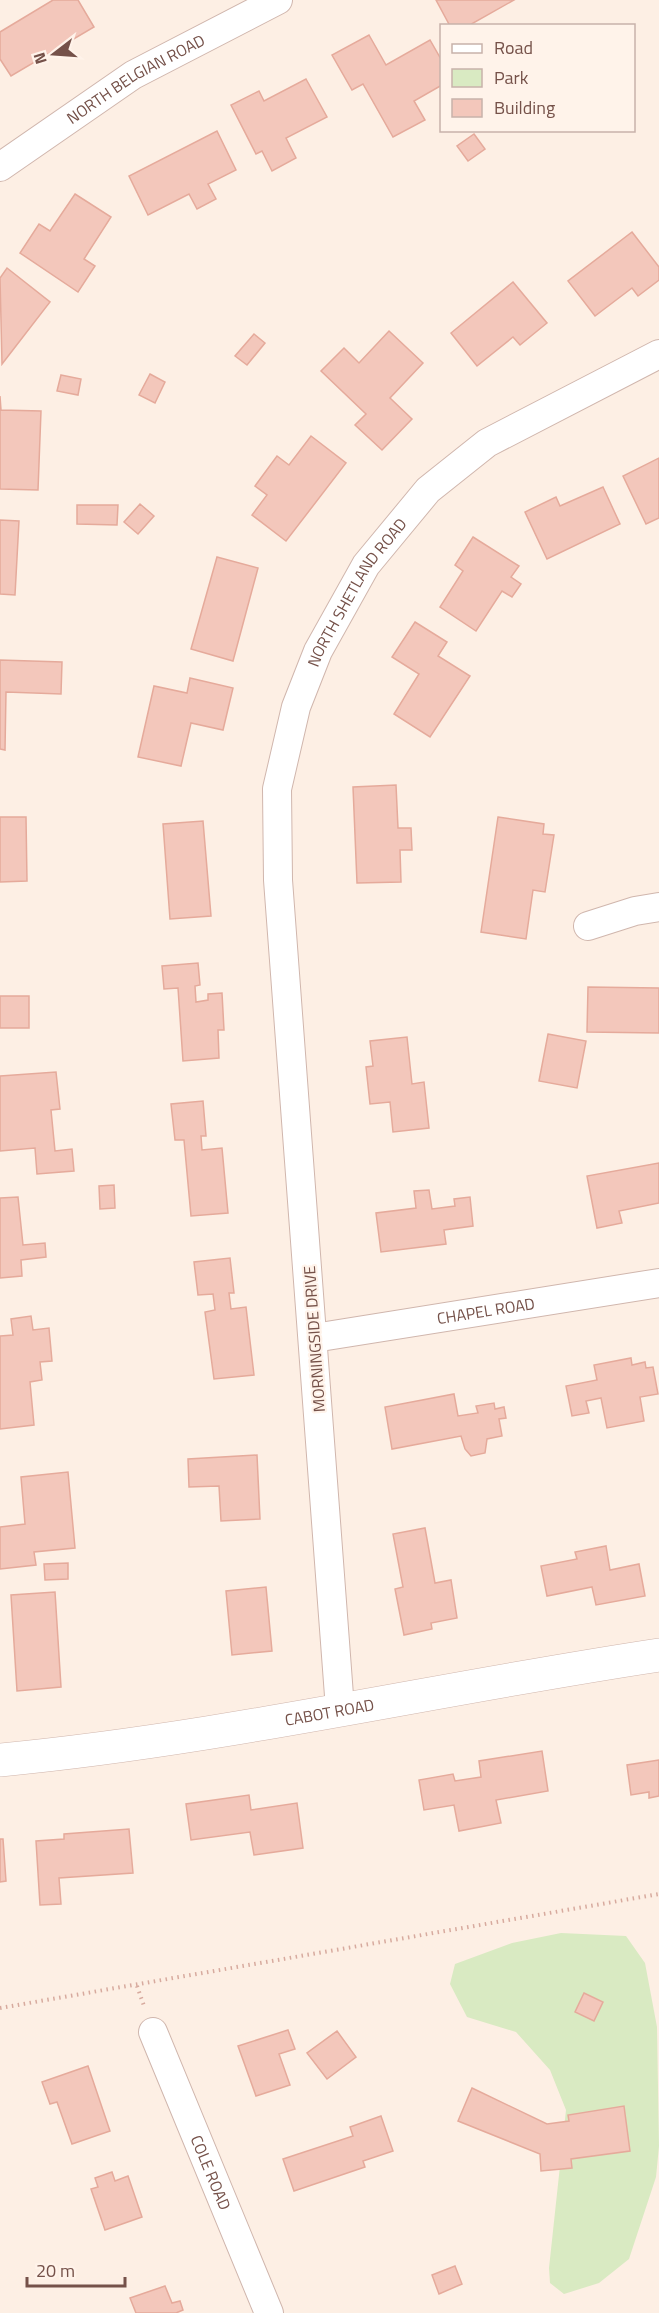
<svg xmlns="http://www.w3.org/2000/svg" width="659" height="2313" font-family="'Titillium Web',sans-serif">
<style>
.green{fill:#d9eac2}
.building{fill:#f3c7bb;stroke:#e5aa9b;stroke-width:1.5}
.lines{fill:none;stroke-linecap:round;stroke-linejoin:round}
.minor-casing{stroke:#d0b6ad;stroke-width:30}
.tertiary-casing{stroke:#d0b6ad;stroke-width:34}
.path{stroke:#d7aa9e;stroke-width:4;stroke-dasharray:1.5 4.5;stroke-linecap:butt}
.minor{stroke:#fff;stroke-width:28}
.tertiary{stroke:#fff;stroke-width:33}
.labels{text-anchor:middle;dominant-baseline:central;stroke-width:4.5;stroke-linejoin:round;paint-order:stroke}
.street-label{font-size:16px;fill:#755149;stroke:#fff3ea}
</style>
<rect width="100%" height="100%" fill="#fdefe4"/>
<!-- green -->
<path class="green" d="M561,1933L626,1936L645,1963L657,2027L659,2146L656,2177L629,2259L599,2283L564,2294L550,2283L549,2268L566,2110L550,2070L516,2032L467,2017L450,1984L455,1964L512,1943Z"/>
<!-- building -->
<g class="building">
<path d="M53,0H78L94,27L11,76L0,59V32Z"/>
<path d="M436,0H514L468,26H450Z"/>
<path d="M369,35L386,65L430,40L442,61V85L414,101L425,120L393,137L363,84L352,90L332,55Z"/>
<path d="M306,79L327,117L286,138L296,158L272,171L262,151L256,154L231,105L259,91L264,101Z"/>
<path d="M217,131L236,170L208,184L216,199L197,209L189,194L148,215L129,176Z"/>
<path d="M474,134L485,149L468,161L457,146Z"/>
<path d="M75,194L111,217L84,259L95,266L78,292L20,253L39,224L50,231Z"/>
<path d="M632,232L659,267V280L638,296L632,288L595,316L568,281Z"/>
<path d="M7,268L50,302L2,364L0,278Z"/>
<path d="M513,282L547,323L520,345L513,337L477,366L451,333Z"/>
<path d="M389,331L423,363L390,398L412,419L382,450L355,425L366,414L321,371L344,348L359,363Z"/>
<path d="M254,334L265,343L247,365L235,356Z"/>
<path d="M150,374L165,382L155,403L139,395Z"/>
<path d="M61,375L81,379L78,395L57,391Z"/>
<path d="M0,396L1,410L41,411L38,490L0,489Z"/>
<path d="M311,436L346,463L286,541L252,515L267,495L255,486L277,456L289,465Z"/>
<path d="M659,458V518L646,524L623,476Z"/>
<path d="M603,487L620,524L547,559L525,512L556,497L560,506Z"/>
<path d="M140,504L154,516L138,534L124,522Z"/>
<path d="M77,505H118L117,525L77,524Z"/>
<path d="M0,520L19,521L15,595L0,594Z"/>
<path d="M473,537L519,566L511,577L521,584L512,597L502,591L476,631L440,607L463,571L455,565Z"/>
<path d="M217,557L258,568L233,661L191,649Z"/>
<path d="M415,622L447,642L438,656L470,676L430,737L394,714L419,674L392,657Z"/>
<path d="M0,660L62,662L61,694L6,692L5,750L0,749Z"/>
<path d="M190,678L233,688L223,730L191,723L181,766L138,757L154,686L187,693Z"/>
<path d="M396,785L398,828H411L412,850H400L401,882L357,883L353,787Z"/>
<path d="M0,817H26L27,881L0,882Z"/>
<path d="M498,817L544,824L543,834L554,835L545,892L533,890L526,939L481,932Z"/>
<path d="M203,821L211,916L170,919L163,824Z"/>
<path d="M198,963L200,985L195,986L196,1002L208,1000V994L222,993L224,1030H218L219,1058L183,1061L178,988L164,989L162,966Z"/>
<path d="M588,987L659,988V1033L587,1032Z"/>
<rect x="0" y="996" width="29" height="32"/>
<path d="M548,1034L586,1041L577,1088L539,1081Z"/>
<path d="M407,1037L412,1084L424,1082L429,1128L393,1132L390,1102L370,1104L366,1067L373,1066L370,1041Z"/>
<path d="M56,1072L60,1109L51,1110L55,1151L72,1149L74,1171L37,1174L35,1148L0,1151V1076Z"/>
<path d="M203,1101L206,1136H201L202,1150L222,1148L228,1213L191,1216L184,1140H175L171,1104Z"/>
<path d="M659,1163V1203L619,1211L622,1223L597,1228L587,1176Z"/>
<path d="M114,1185L115,1208L100,1209L99,1186Z"/>
<path d="M429,1190L432,1209L455,1206L454,1199L470,1197L473,1226L444,1230L446,1244L381,1252L376,1213L416,1208L414,1191Z"/>
<path d="M18,1197L23,1245L45,1243L46,1257L21,1260L22,1276L0,1278V1198Z"/>
<path d="M230,1258L234,1293H229L231,1309L246,1307L254,1375L214,1379L205,1312L215,1310L213,1294L198,1295L194,1262Z"/>
<path d="M31,1316L33,1330L49,1328L52,1361L40,1362L42,1380L30,1382L34,1425L0,1429V1336L13,1335L11,1319Z"/>
<path d="M631,1358L632,1365L645,1362L646,1368L653,1367L658,1394L640,1397L644,1421L607,1428L601,1398L586,1401L589,1413L572,1416L566,1386L597,1380L594,1365Z"/>
<path d="M454,1394L458,1416L478,1413L476,1406L494,1403L495,1409L504,1407L506,1418L499,1419L502,1436L487,1439L485,1453L471,1456L465,1449L461,1436L392,1449L385,1407Z"/>
<path d="M257,1455L260,1519L221,1521L219,1486L189,1487L188,1459Z"/>
<path d="M68,1472L75,1548L34,1552L36,1565L0,1569V1527L25,1524L21,1477Z"/>
<path d="M425,1528L435,1583L451,1580L457,1618L431,1623L432,1629L404,1635L395,1589L403,1587L393,1534Z"/>
<path d="M606,1546L610,1570L639,1564L645,1596L596,1605L592,1587L547,1596L541,1566L577,1559L575,1552Z"/>
<path d="M68,1563V1579L45,1580L44,1564Z"/>
<path d="M266,1587L272,1651L232,1655L226,1591Z"/>
<path d="M55,1592L61,1687L17,1691L11,1595Z"/>
<path d="M542,1751L548,1791L496,1800L501,1823L459,1831L454,1805L424,1810L419,1780L453,1774L455,1781L481,1777L479,1761Z"/>
<path d="M659,1760V1796L649,1798V1792L631,1795L627,1765Z"/>
<path d="M249,1795L251,1810L297,1803L303,1848L254,1855L250,1832L191,1840L186,1804Z"/>
<path d="M129,1829L133,1873L59,1878L61,1904L40,1905L36,1841L64,1839V1834Z"/>
<path d="M0,1839H3L6,1881L0,1882Z"/>
<path d="M584,1993L603,2002L594,2021L575,2012Z"/>
<path d="M288,2030L295,2049L279,2054L290,2085L256,2096L238,2046Z"/>
<path d="M337,2031L356,2057L327,2079L307,2053Z"/>
<path d="M88,2066L110,2131L72,2144L57,2102L50,2104L42,2082Z"/>
<path d="M472,2088L547,2124L569,2121L568,2115L624,2106L630,2151L571,2159L572,2168L541,2171L540,2154L458,2121Z"/>
<path d="M381,2116L393,2151L363,2161L365,2167L294,2191L283,2159L353,2136L350,2127Z"/>
<path d="M112,2172L115,2181L128,2176L142,2217L105,2230L91,2189L98,2187L95,2178Z"/>
<path d="M455,2266L462,2284L439,2294L432,2275Z"/>
<path d="M165,2286L172,2303L180,2301L183,2310L176,2313H136L130,2298Z"/>
</g>
<g class="lines">
<defs>
<g id="minor">
<path id="s1" d="M0,167L133,75L278,0"/>
<path d="M588,926L635,911L659,907"/>
<path id="s2" d="M314,1338L659,1283"/>
<path id="s3" d="M340,1709L278,880L277,789L296,707L318,651L366,565L428,490L487,443L659,354"/>
<path id="s4" d="M153,2032L269,2313"/>
</g>
<g id="tertiary">
<path id="s5" d="M0,1760C221,1739 439,1688 659,1655"/>
</g>
</defs>
<!-- minor casing -->
<use href="#minor" class="minor-casing"/>
<!-- tertiary casing -->
<use href="#tertiary" class="tertiary-casing"/>
<!-- path -->
<g class="path">
<path d="M137,1986L144,2006"/>
<path d="M0,2008L659,1894"/>
</g>
<!-- minor -->
<use href="#minor" class="minor"/>
<!-- tertiary -->
<use href="#tertiary" class="tertiary"/>
</g>
<g class="labels">
<!-- street labels -->
<g class="street-label">
<text stroke="none"><textPath href="#s1" startOffset="162">NORTH BELGIAN ROAD</textPath></text>
<text stroke="none"><textPath href="#s3" startOffset="1137">NORTH SHETLAND ROAD</textPath></text>
<text stroke="none"><textPath href="#s2" startOffset="174">CHAPEL ROAD</textPath></text>
<text transform="translate(314 1339) rotate(-94)">MORNINGSIDE DRIVE</text>
<text stroke="none"><textPath href="#s5" startOffset="333">CABOT ROAD</textPath></text>
<text stroke="none"><textPath href="#s4" startOffset="152">COLE ROAD</textPath></text>
</g>
</g>
<!-- legend -->
<rect x="440" y="24" width="195" height="108" fill="#fff3ea" stroke="#c8b2aa" stroke-width="1.5"/>
<rect x="452" y="44" width="30" height="9" fill="#ffffff" stroke="#c8b2aa" stroke-width="1.5"/>
<text x="494" y="54" font-size="18" fill="#755149">Road</text>
<rect x="452" y="69" width="30" height="18" fill="#d9eac2" stroke="#c8b2aa" stroke-width="1.5"/>
<text x="494" y="84" font-size="18" fill="#755149">Park</text>
<rect x="452" y="99" width="30" height="18" fill="#f3c7bb" stroke="#c8b2aa" stroke-width="1.5"/>
<text x="494" y="114" font-size="18" fill="#755149">Building</text>
<!-- north arrow -->
<g transform="translate(54 54) rotate(253)" stroke="#fff3ea" stroke-width="4.5" paint-order="stroke">
<path d="M0-4.5L10 22L0 15L-10 22Z" fill="#755149"/>
<text y="-9" font-size="16" font-weight="bold" text-anchor="middle" fill="#755149">N</text>
</g>
<!-- scale -->
<path d="M27 2277v9h98v-9" fill="none" stroke="#755149" stroke-width="3"/>
<text x="36" y="2277" font-size="18" fill="#755149" stroke="#fff3ea" stroke-width="4.5" paint-order="stroke">20 m</text>
</svg>
